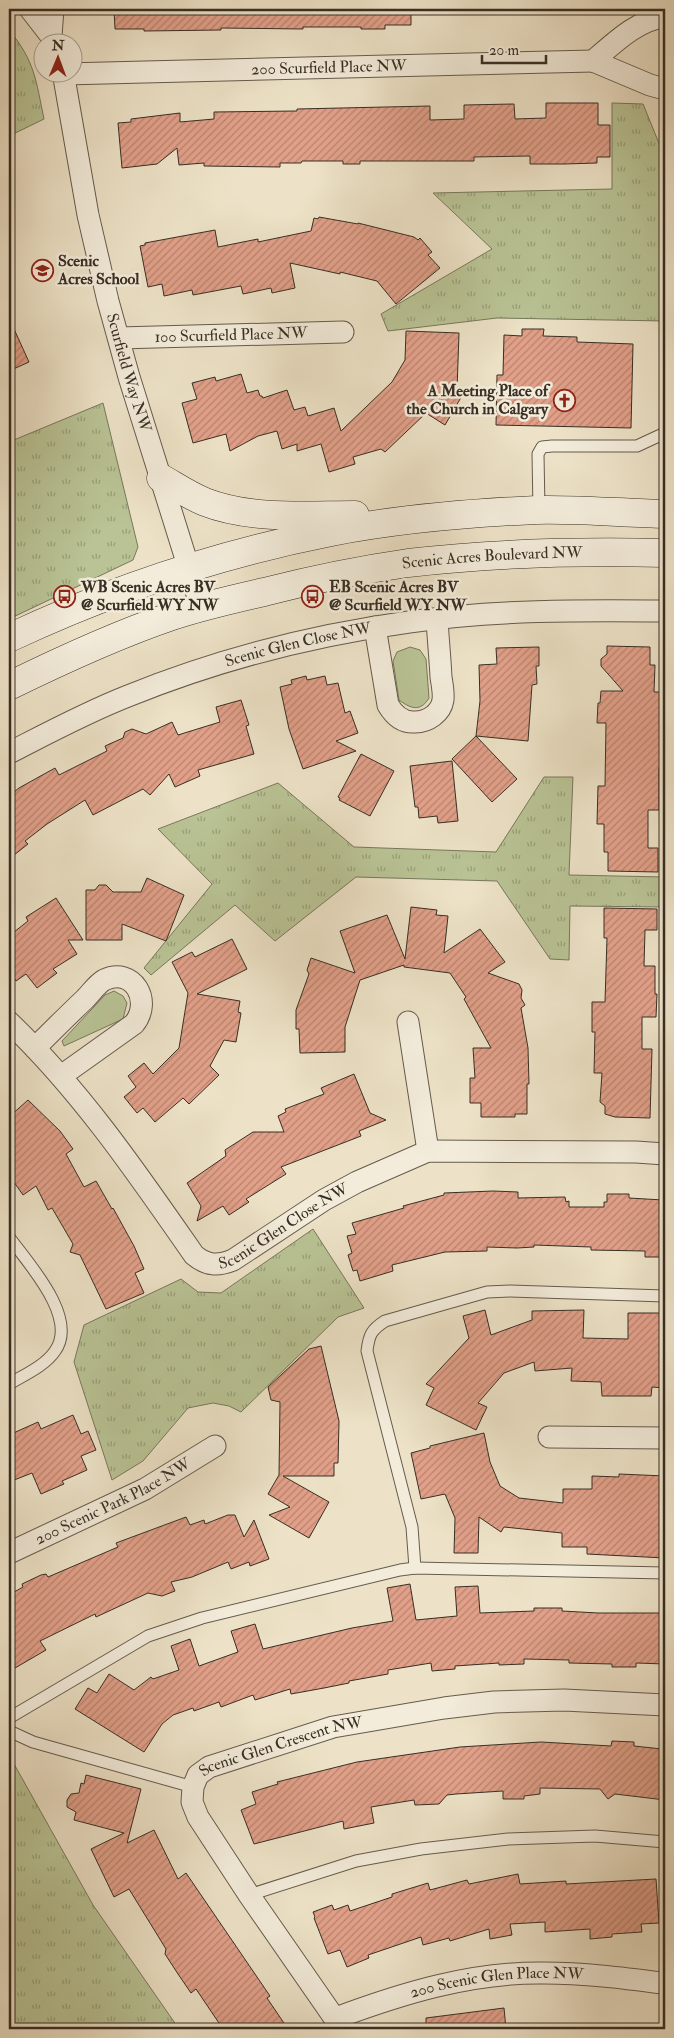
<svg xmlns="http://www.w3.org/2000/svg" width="674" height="2038" font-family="'IM FELL Double Pica',serif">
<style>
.green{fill:#b9c395;stroke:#78785c}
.park{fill:url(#park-tufts);stroke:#78785c}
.building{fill:url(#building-hatch);stroke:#382e24}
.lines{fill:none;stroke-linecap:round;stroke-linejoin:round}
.lane-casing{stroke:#655b4d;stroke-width:13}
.street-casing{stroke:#655b4d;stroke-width:23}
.secondary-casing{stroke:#382e24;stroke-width:29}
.lane{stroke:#f3ecdb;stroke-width:11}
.street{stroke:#f3ecdb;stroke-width:21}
.secondary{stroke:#f3ecdb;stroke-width:28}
.labels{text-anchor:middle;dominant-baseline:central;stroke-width:5;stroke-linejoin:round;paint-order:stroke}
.street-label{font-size:16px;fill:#382e24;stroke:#f3ecdb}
.poi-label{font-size:16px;font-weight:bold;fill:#382e24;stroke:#f3ecdb;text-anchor:start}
</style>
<defs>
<pattern id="park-tufts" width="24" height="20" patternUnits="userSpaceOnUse" patternTransform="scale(1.25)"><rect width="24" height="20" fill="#b9c395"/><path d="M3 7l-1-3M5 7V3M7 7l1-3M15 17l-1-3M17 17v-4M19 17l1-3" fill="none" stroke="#979f79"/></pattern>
<pattern id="building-hatch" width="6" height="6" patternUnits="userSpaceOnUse" patternTransform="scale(1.25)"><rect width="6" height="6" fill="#e2a089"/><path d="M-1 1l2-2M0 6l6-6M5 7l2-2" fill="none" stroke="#b88370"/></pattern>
</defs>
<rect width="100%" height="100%" fill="#ede2c7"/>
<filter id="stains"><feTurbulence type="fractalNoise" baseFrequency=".004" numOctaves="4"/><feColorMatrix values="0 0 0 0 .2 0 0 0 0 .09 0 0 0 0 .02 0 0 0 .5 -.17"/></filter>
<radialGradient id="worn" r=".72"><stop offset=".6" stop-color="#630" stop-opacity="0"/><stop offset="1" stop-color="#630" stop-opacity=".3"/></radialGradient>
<!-- green -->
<g class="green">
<path d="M410,647L420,650L426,659L429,698C420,713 410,708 399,700L393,661L397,652Z"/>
<path d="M114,991L123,996L127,1003L123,1019L64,1046L62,1041L105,995Z"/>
</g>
<!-- park -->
<g class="park">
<path d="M9,30C35,61 36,81 44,119L9,136Z"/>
<path d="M612,103L643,104L665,158V321L497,318L388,331L381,314L492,249L433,193L612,189Z"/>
<path d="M103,403L138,547L133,560L9,619V442Z"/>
<path d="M544,777H573L569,875L665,877V907L570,906L569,960L550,959L497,881L356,877L275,941L235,905L151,975L144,968L212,884L158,829L278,783L354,847L496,852Z"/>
<path d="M313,1229L364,1308L338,1317L241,1412L229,1406L213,1403L188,1408L143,1461L112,1480L74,1362L84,1325L181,1279L198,1292L221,1293Z"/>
<path d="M9,1755L93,1905L179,2029H9Z"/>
</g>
<!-- building -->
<g class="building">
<path d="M114,9H411V25H385V29H361V27H303V29L221,28V30L144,31V29H115Z"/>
<path d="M546,103H598V125H610V157H597V163L564,164H530V156L474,157V161H360V164H343V161H302L301,163H280V167L204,166V163L179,165L177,148L157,164L122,168L118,123L131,122V119L180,113V122L214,119V112L297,111V109L430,106V120L464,119V105L514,104L515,119L546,118Z"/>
<path d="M319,217L358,224V223L414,237L418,240L420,238L432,252L428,255L440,268L396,304L377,281L340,272V274L290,263L295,288L272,293L271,288L243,294L241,286L193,295L192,290L164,296L162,284L148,287L140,246L145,245V243L215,230L218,247L258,239V242L311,231L314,218L318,219Z"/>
<path d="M9,318L29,362L9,371Z"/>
<path d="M522,329H544L543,336L577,337V342L633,344L631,428L496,425L497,375H503L504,335L522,336Z"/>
<path d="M406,331L459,333L457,390L463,394L445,425L426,413L385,452L381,449L353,457L355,464L329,472L321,444L297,451V444L282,449L277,431L258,436L230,451L226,434L193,443L182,403L197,399L192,383L215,377L216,381L241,374L247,393L258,390L260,396H262L263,398L287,390L294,410L305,407L308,416L334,408L341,431L392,382L405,360Z"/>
<path d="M607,646L650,647V665H655L654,692H661L660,742H664L663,768H659V810H648V848H658V872L608,871V852H604V824H597L598,786H605L606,723H597L598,703H600L601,691H623L601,666V659L607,654Z"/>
<path d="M539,647V666H536L537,684L532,685L528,741L476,736L480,701L479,665L497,664L496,648Z"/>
<path d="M306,676L307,680L325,676L327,685L338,683L345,713L350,711L358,733L336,741L356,751L303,769L289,729L280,687L292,684L291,680Z"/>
<path d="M241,700L249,725L246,726L254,754L198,770L200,776L175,787L169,774L150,795L143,789L93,815L85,800L47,824L25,841L28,844L9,859V796L19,788L55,768L59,775L107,751L105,746L123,738L125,732L132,729L146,734L172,722L178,735L220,722L216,707Z"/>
<path d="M476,736L517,779L492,802L452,759Z"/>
<path d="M361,754L394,771L370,816L339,800L340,798L338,797Z"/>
<path d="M452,761L458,821L438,823L437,816L419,818L418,807H415L410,766Z"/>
<path d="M147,878L184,895L166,941L122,924V940H86V890H95L99,885H106L113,892H141Z"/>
<path d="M56,898L83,940H68L77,954L53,969L57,973L37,988L26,974L16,981L9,971V936L28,921L26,917Z"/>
<path d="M411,907L437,910L436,915L448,916L444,953L480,929L505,962L488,973L519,984L522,990L521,998L525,1005L521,1008L528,1048L529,1084H527V1114H515V1117H481V1103H470V1078H475L473,1048H491L464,999L466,997L450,973L404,967V965L360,980L345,1027V1052L300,1053L299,1029H296V1010L309,974L307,970L311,958L355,973L340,931L387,915L405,959Z"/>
<path d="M604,908L657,909V930H645L644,966H655V994H657L656,1017H642V1049H652L650,1118L615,1117L605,1114V1106L600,1102L602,1073H594L595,1032H592V1002H605L607,938H604Z"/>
<path d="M232,939L247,969L197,994L240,1001L238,1012L241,1013L236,1042L224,1040L210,1066L219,1075L189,1104L183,1098L155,1122L143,1108L137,1113L124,1097L136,1087L128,1076L144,1063L153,1074L179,1048L188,993L172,962L192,952L195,957Z"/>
<path d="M354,1074L370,1113L386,1120L359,1131L361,1136L281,1167L286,1174L246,1199L249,1202L229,1215L223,1206L197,1221L201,1206L187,1183L226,1156L225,1150L253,1132H284L278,1116L286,1112L285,1109L324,1094L321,1088Z"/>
<path d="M28,1100L60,1131L73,1149L66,1154L84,1187L96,1181L112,1209L113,1208L134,1246L144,1269L135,1273L144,1293L106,1309L80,1255L70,1252L73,1244L52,1208L48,1210L36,1186L23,1195L9,1175V1117Z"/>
<path d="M493,1191L518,1192V1198L565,1197L566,1202L569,1201V1207H604V1202H607V1194H629V1198L663,1200V1210H665V1257H645V1251L591,1250V1247L534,1245V1247L517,1248L487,1247V1251L445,1252L392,1265L393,1271L360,1281L357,1270L353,1271L348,1255L352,1253L347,1236L356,1234L352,1223L404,1208L403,1206L444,1195V1193Z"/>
<path d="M485,1310L491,1335L532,1320V1311L584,1310L583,1338L628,1339V1313H665V1388L652,1387L651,1396H602L601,1382L571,1381L572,1368L535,1371L534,1362L504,1373L478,1403L487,1407L476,1430L426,1405L434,1388L426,1384L469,1338L463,1316Z"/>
<path d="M321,1346L339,1421L338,1463H334V1476H283L329,1502L309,1538L269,1515L290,1507L268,1494L279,1475L280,1402L271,1400L268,1387L309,1349Z"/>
<path d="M73,1415L81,1434L88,1431L96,1450L81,1456L87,1470L62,1481L64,1484L41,1494L32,1473L9,1482V1435L38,1422L41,1429Z"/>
<path d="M484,1433L490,1462L500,1486L519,1498L563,1503V1489H592V1476L619,1477V1474L665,1476V1558L587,1554V1547H562V1533L504,1527L501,1532L479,1517L478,1553H454L455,1518L445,1494L421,1499L411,1453L430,1448V1446Z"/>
<path d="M228,1515H235L244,1537L254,1520L269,1559L250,1566L249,1562L231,1569L228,1562L192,1577L171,1582L175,1591L162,1596L148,1593L96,1617L95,1614L40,1641L46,1650L15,1668L9,1657V1595L23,1587L22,1584L41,1575L46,1574L48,1577L118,1547L116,1543L186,1517L190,1525L204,1520L205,1524Z"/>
<path d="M410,1584L416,1620L457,1616L455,1587L478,1586L480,1613L534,1611V1608H562V1611L598,1613H665V1664L636,1663V1667H612V1664L569,1663V1660L524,1659V1664L499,1665V1663L455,1666V1669L432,1671L431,1663L388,1670V1674L349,1681V1683L324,1688L291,1694L290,1689L255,1700L253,1695L221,1707L219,1702L194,1711L193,1708L173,1715L162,1724L144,1752L75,1709L88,1688L97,1693L109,1674L134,1690L151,1677L153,1679L179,1670L171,1646L190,1639L199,1666L238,1652L231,1631L255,1624L263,1649L352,1628L393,1621L387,1588Z"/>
<path d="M612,1741L634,1742V1746L662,1749L660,1769L665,1770V1800L615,1794L608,1799L600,1789L540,1788V1794L524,1796V1799H503V1791L456,1794L447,1795L439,1804L415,1805L414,1800L371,1807L374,1823L344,1829L343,1821L254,1844L241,1810L256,1804L252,1792L278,1784L277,1782L357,1762L460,1747L541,1742L611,1746Z"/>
<path d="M86,1775L141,1789L127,1843L154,1830L178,1879L186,1873L270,1996L267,1998L288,2029H223L196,1989L191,1993L178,1974L165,1954L166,1949L129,1889L114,1897L91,1849L124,1833L74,1820L76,1812L67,1807V1800L71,1794L79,1793L81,1783L84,1784Z"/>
<path d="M518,1874L520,1884L566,1881V1884L656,1879L659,1923L641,1924L642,1932L612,1934V1937L590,1939V1929L545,1932V1922L510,1924L512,1935L490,1939L489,1929L450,1941L449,1938L423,1945L421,1937L368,1955L369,1958L347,1967L340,1950L328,1954L314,1918L315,1917L313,1912L332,1905L334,1910L348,1905L350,1911L392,1897V1894L428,1883L430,1890L467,1880L469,1884Z"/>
<path d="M504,2008L506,2029H426V2018Z"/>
</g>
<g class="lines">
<defs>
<g id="lane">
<path d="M539,510L538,454L542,447L552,446H637L665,433"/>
<path d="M9,1237C28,1263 79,1318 55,1351C45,1366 24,1375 9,1384"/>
<path d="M415,1568L412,1527L367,1351C369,1335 371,1330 385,1321L487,1292L510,1291L665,1296"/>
<path d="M9,1718L148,1636L202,1618L400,1570L415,1568L665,1573"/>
<path d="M9,1731L33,1742L193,1787"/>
<path d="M249,1895L356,1861L421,1849L508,1839L595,1836L665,1842"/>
</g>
<g id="street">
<path d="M30,9L51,36L53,9"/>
<path d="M665,17C638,19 613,44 593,61L650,85L665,89"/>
<path id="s1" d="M63,72L88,215L108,301L129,377L201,607"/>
<path id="s2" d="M64,74L593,61"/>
<path id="s3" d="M119,338L343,332"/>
<path d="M375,627L388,705C394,715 402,723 415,722C428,722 441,713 443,700C444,693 442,684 441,677C440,657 438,638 437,619"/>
<path id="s4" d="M9,753C48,733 87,712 128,696C217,660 314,635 409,622C494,610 580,610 665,611"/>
<path id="s5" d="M9,1022C81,1091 137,1173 194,1255C207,1266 218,1266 233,1260L324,1200L357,1182L428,1151L636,1152L665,1154"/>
<path d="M408,1022L428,1151"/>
<path d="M35,1048C52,1031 68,1015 85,999C91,993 97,984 104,980C133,966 153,1001 134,1024L61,1076"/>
<path d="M549,1437L665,1438"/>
<path id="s6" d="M9,1553L145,1489L215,1446"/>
<path id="s7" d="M336,2018C403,1993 472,1972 544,1973C584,1973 623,1978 662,1983"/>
<path id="s8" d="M342,2029L249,1895L198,1817L192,1802L193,1787L198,1775L209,1767L333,1727L444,1708L494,1702L564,1700L665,1705"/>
</g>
<g id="secondary">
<path d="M161,478C175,486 190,496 205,502C251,520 307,515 355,515"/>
<path d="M9,638C111,590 219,554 331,532C398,519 468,513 537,510C579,509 623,513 665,514"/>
<path id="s9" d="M9,686C62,660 116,635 172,616C202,606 233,599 264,592C311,580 359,570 408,563C493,553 580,551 665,553"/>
</g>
</defs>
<!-- lane casing -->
<use href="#lane" class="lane-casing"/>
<!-- street casing -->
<use href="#street" class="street-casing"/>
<!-- secondary casing -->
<use href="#secondary" class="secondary-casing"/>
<!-- lane -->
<use href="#lane" class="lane"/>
<!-- street -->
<use href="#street" class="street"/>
<!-- secondary -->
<use href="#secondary" class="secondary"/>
</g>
<!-- icons -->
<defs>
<symbol id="school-ring" viewBox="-11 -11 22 22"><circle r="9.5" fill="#f3ecdb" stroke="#8f2418" stroke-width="1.5"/><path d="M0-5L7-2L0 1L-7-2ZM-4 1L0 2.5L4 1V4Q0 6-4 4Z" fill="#8f2418"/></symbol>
<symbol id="church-ring" viewBox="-11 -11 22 22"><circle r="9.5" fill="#f3ecdb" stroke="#8f2418" stroke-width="1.5"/><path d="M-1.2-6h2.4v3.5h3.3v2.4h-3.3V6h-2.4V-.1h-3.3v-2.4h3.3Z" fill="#8f2418"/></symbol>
<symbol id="bus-ring" viewBox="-11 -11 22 22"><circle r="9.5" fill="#f3ecdb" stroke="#8f2418" stroke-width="1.5"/><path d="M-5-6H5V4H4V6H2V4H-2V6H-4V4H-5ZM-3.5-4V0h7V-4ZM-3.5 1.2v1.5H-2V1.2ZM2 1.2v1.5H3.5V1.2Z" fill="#8f2418"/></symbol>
</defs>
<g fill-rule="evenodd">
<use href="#school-ring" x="30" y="258" width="25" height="25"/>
<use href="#church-ring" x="552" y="388" width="25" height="25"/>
<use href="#bus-ring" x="52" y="584" width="25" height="25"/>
<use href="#bus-ring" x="300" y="584" width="25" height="25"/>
</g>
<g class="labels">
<!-- street labels -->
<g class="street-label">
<text stroke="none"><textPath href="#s2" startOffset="265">200 Scurfield Place NW</textPath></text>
<text stroke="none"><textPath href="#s3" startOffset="112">100 Scurfield Place NW</textPath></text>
<text stroke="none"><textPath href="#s1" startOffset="308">Scurfield Way NW</textPath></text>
<text stroke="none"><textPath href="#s9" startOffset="504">Scenic Acres Boulevard NW</textPath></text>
<text stroke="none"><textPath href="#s4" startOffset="310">Scenic Glen Close NW</textPath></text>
<text stroke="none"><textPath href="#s5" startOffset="400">Scenic Glen Close NW</textPath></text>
<text stroke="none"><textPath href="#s6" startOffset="116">200 Scenic Park Place NW</textPath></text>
<text stroke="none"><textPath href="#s8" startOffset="389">Scenic Glen Crescent NW</textPath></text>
<text stroke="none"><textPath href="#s7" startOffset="166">200 Scenic Glen Place NW</textPath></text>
</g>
<!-- poi labels -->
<g class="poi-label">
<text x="58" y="261">Scenic<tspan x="58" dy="18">Acres School</tspan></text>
<text x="548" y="391" text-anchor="end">A Meeting Place of<tspan x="548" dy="18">the Church in Calgary</tspan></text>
<text x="81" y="587">WB Scenic Acres BV<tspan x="81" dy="18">@ Scurfield WY NW</tspan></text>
<text x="329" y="587">EB Scenic Acres BV<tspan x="329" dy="18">@ Scurfield WY NW</tspan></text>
</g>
</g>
<!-- margin -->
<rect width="674" height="2038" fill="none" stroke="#ede2c7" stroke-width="30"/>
<rect x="10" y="10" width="654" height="2018" fill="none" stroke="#382e24" stroke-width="2.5"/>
<rect x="15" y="15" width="644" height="2008" fill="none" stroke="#382e24"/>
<!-- north arrow -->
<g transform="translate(58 58) rotate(1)"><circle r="24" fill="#f3ecdb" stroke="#a8a092"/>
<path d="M0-4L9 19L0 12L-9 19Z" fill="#8f2418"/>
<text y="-8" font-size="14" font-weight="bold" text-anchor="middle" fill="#382e24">N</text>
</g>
<!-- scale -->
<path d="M482 55v8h64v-8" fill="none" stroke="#382e24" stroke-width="2.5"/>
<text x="489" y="55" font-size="15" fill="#382e24" stroke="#f3ecdb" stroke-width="4" paint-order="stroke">20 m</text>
<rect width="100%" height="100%" filter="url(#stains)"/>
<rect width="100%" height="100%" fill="url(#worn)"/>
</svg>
